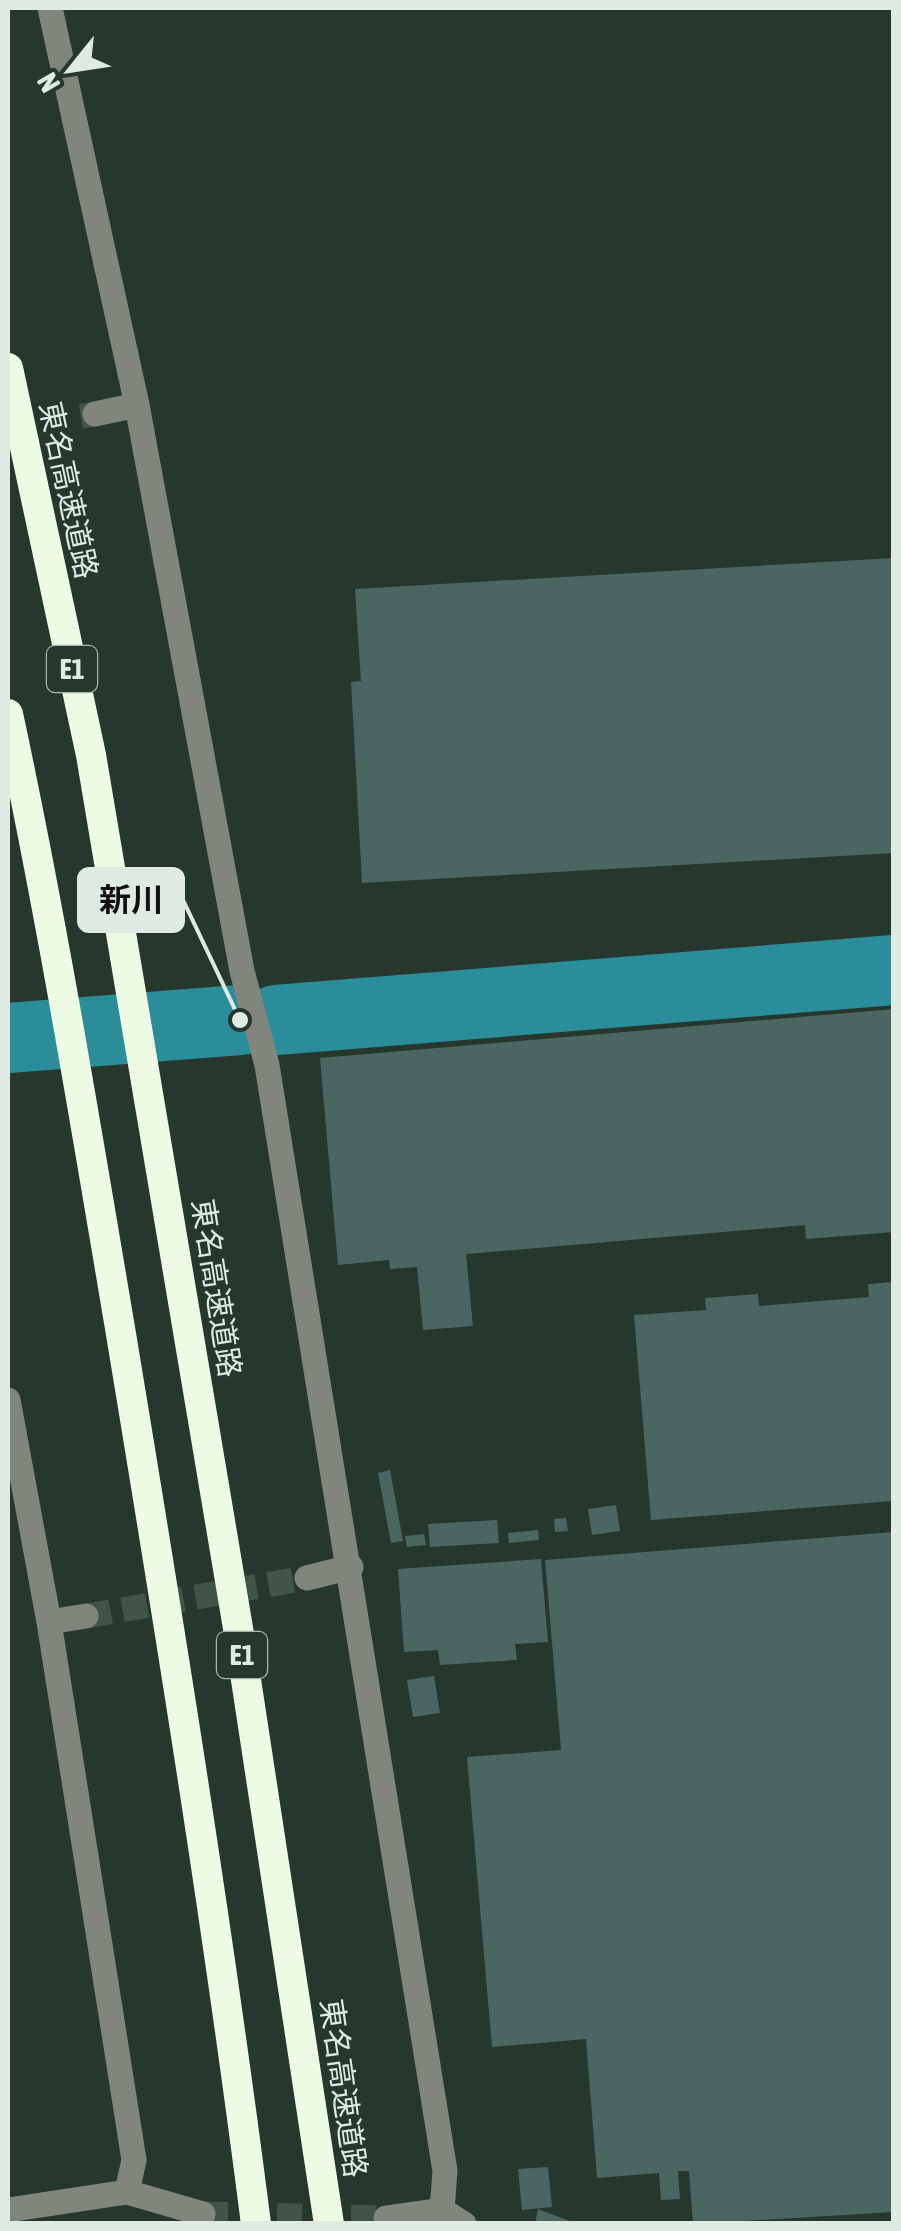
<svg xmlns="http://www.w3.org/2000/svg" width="901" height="2231" font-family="'Asap Condensed','Noto Sans JP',sans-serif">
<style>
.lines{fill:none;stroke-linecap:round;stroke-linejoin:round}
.river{stroke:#2b8c9a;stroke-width:70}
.building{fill:#4b6560}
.minor-tunnel{stroke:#425348;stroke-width:25;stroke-dasharray:25 12;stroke-linecap:butt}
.minor{stroke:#81867d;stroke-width:25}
.highway{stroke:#edfae4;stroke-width:30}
.labels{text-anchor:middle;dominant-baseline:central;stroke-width:8;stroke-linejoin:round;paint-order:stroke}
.shield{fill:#26382d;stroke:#a7b5ac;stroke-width:2.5}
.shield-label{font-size:28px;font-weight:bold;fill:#deeae2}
.street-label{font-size:30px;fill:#deeae2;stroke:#26382d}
.leader{fill:none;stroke:#deeae2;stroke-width:4}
.callout-dot{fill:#deeae2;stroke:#26382d;stroke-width:4}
.callout{fill:#deeae2;stroke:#deeae2;stroke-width:4}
.callout-label{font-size:32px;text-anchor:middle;font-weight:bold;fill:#111}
</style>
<rect width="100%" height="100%" fill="#26382d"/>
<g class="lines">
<!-- river -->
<g class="river">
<path d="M276,1020L894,970"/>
<path d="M8,1038L240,1020"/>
</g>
</g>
<!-- building -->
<g class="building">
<path d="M894,558V853L362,883L351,682L361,681L355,589Z"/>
<path d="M894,1009V1232L806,1239L805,1225L466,1254L473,1326L423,1330L417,1267L390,1269L389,1260L338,1265L320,1058Z"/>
<path d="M894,1282V1501L651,1520L634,1315L706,1310L705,1298L758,1294L759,1306L869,1297L868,1284Z"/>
<path d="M390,1470L403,1541L391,1543L378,1473Z"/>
<path d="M616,1505L620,1531L592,1535L588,1509Z"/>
<path d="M566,1518L568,1531L555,1532L554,1519Z"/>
<path d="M497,1520L499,1543L430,1547L428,1524Z"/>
<path d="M538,1530L539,1540L509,1543L508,1533Z"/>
<path d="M894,1532V2212L693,2224L689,2171H678L680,2199L661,2200L659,2173L597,2178L586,2039L492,2047L467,1757L561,1750L545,1560Z"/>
<path d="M424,1534L426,1545L407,1547L405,1536Z"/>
<path d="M541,1559L548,1642L515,1644L517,1660L440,1665L438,1650L404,1652L398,1569Z"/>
<path d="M434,1676L440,1713L413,1717L407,1680Z"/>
<path d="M548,2167L552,2207L522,2210L518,2169Z"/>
<path d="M538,2209L575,2223V2224H535Z"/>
</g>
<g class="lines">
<!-- minor-tunnel -->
<g class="minor-tunnel">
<path d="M8,429L95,414"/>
<path d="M86,1616L307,1578"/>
<path d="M203,2214L386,2218"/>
</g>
<!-- minor -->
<g class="minor">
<path d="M50,8L137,405L242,971L267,1065L445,2171L442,2210"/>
<path d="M95,414L137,405"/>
<path d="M8,1400L49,1622L134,2160L127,2192"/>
<path d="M307,1578L351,1567"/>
<path d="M49,1622L86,1616"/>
<path d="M8,2210L127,2192L203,2214"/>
<path d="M386,2218L442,2210L464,2224"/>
</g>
<!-- highway -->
<g class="highway">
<path d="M8,368L91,755L239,1634L329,2224"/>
<path d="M8,714C52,919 86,1127 121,1334C170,1630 218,1926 256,2224"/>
</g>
</g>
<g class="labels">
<!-- shield labels -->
<g class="shield">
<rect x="47" y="646" width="50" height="46" rx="8"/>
<rect x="217" y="1632" width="50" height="46" rx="8"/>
</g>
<g class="shield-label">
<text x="72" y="669">E1</text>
<text x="242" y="1655">E1</text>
</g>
<!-- street labels -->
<g class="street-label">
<text transform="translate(69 490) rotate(78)">東名高速道路</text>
<text transform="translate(217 1288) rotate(81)">東名高速道路</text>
<text transform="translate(344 2088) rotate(82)">東名高速道路</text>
</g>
</g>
<!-- callouts -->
<path class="leader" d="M240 1020L183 900"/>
<circle class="callout-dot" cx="240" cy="1020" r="10"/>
<rect class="callout" x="79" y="869" width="104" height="62" rx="10"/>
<g class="callout-label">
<text x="131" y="911">新川</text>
</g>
<!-- border -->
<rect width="901" height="2231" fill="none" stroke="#deeae2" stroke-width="20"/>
<!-- north arrow -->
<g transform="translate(70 70) rotate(240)" stroke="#26382d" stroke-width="8" paint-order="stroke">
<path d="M0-8L18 38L0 25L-18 38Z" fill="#deeae2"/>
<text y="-15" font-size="28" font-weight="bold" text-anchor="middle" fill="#deeae2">N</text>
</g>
</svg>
